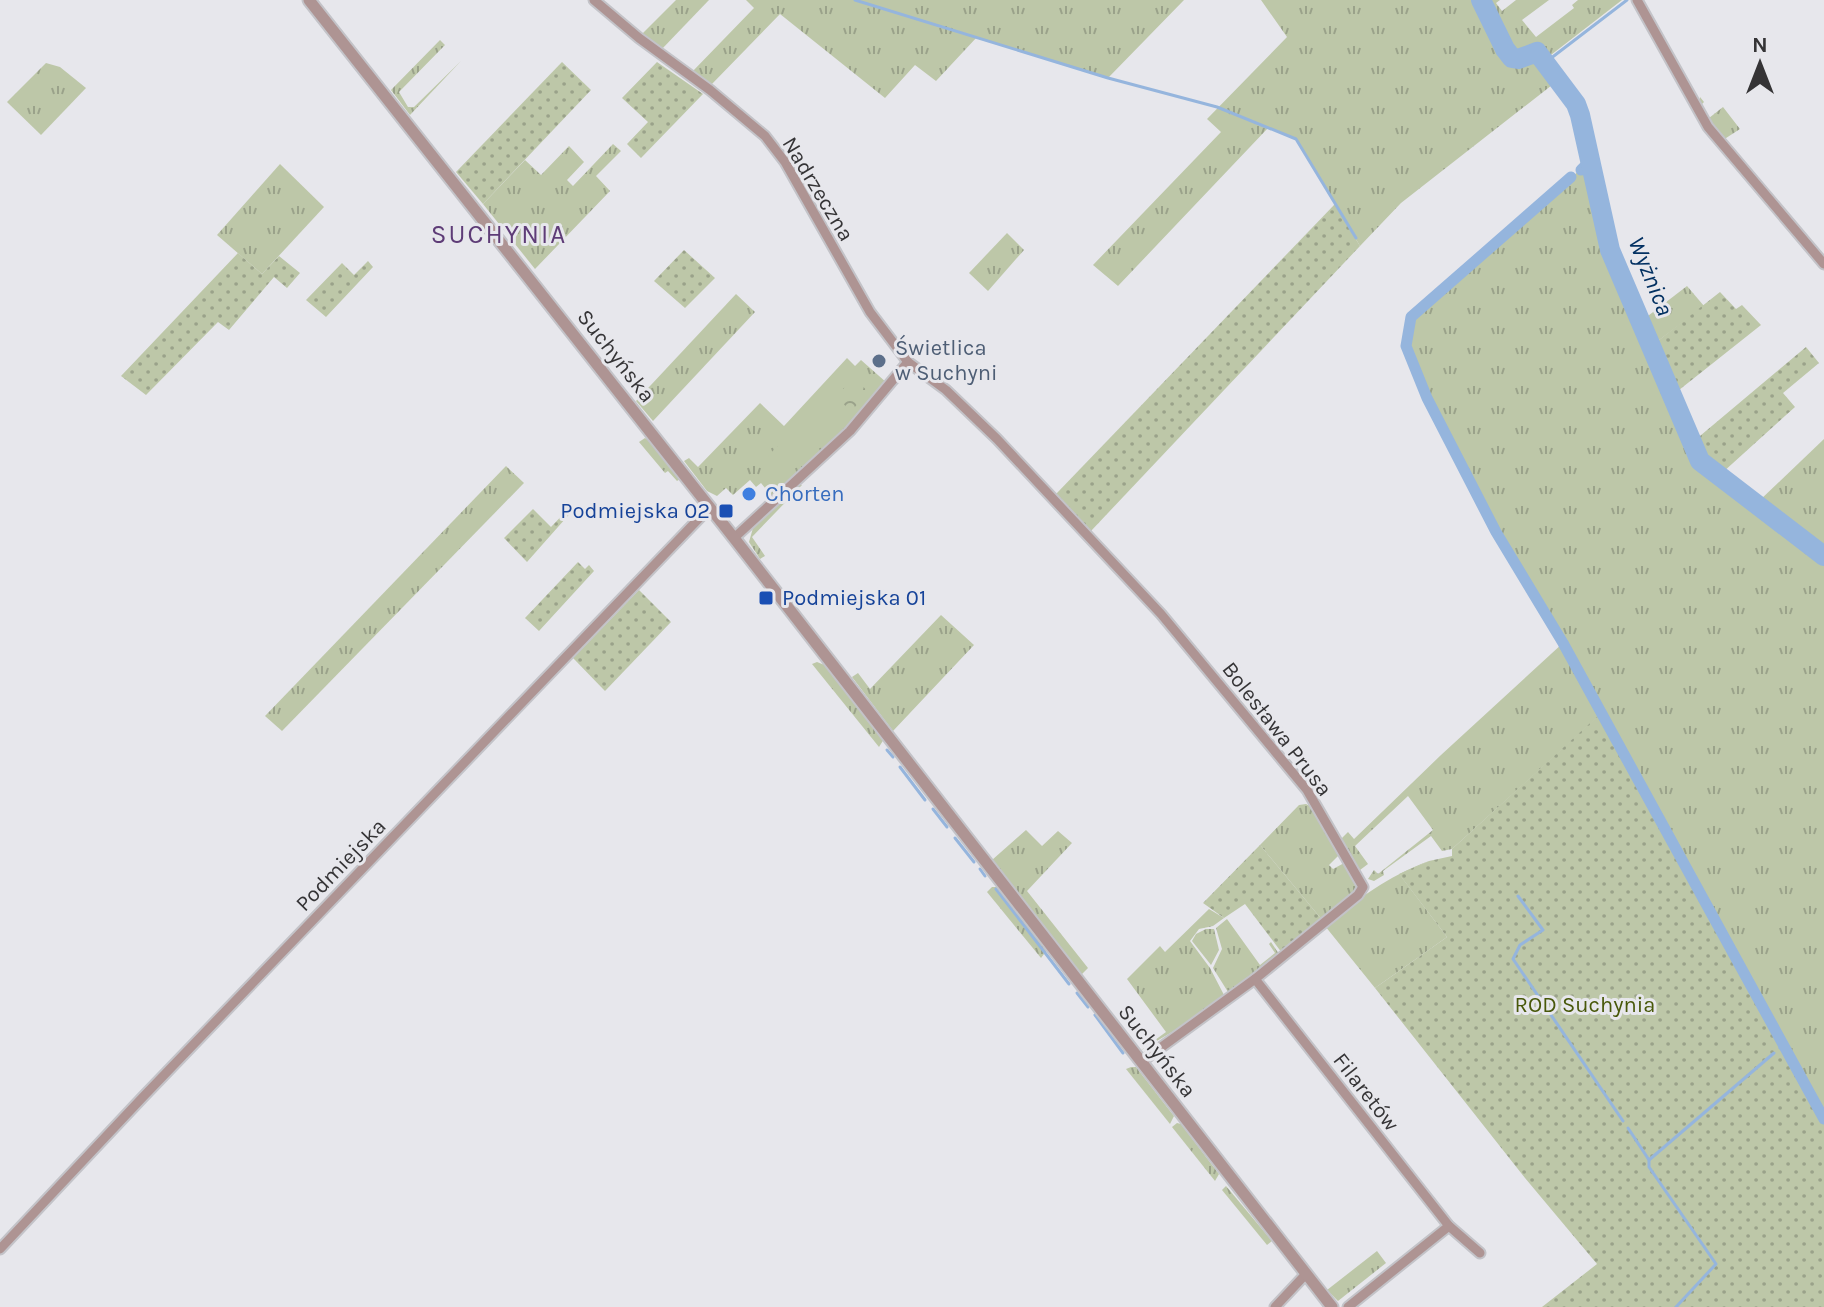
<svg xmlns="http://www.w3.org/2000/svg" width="1824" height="1307" font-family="Karla,sans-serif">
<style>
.grass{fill:url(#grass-tufts)}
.park{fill:url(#park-crowns)}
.garden{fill:url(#garden-dots)}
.pitch{fill:#bdc7a8}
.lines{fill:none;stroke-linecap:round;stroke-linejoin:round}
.stream{stroke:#95b5dd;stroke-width:3}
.canal{stroke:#95b5dd;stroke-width:11}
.river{stroke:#95b5dd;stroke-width:20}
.minor-casing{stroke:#c3c3c8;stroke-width:13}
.tertiary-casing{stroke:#c3c3c8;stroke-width:15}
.minor{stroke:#ae9493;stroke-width:9}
.tertiary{stroke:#ae9493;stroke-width:11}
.service-dot{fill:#5c6f8a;stroke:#e7e7ec;stroke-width:3}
.shop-dot{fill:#3f7fe0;stroke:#e7e7ec;stroke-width:3}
.transit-dot{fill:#1a4fb4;stroke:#e7e7ec;stroke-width:3}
.labels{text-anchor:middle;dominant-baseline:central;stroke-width:6;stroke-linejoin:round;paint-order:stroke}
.street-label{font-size:22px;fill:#353436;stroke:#e7e7ec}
.service-label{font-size:22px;fill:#4e5e75;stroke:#e7e7ec;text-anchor:start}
.shop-label{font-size:22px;fill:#366cbe;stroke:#e7e7ec;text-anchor:start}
.transit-label{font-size:22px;fill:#164399;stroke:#e7e7ec;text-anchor:end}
.park-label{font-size:22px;fill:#48580a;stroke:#e7e7ec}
.water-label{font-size:24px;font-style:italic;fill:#033162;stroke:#e7e7ec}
.quarter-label{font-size:26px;letter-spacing:2px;fill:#5e3c77;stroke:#e7e7ec}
</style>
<defs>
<pattern id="grass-tufts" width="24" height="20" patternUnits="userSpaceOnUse" patternTransform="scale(2)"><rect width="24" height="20" fill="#bdc7a8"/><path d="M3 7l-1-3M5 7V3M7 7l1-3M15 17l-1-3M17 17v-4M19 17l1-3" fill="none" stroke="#9aa28a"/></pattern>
<pattern id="park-crowns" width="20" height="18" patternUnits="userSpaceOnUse" patternTransform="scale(2)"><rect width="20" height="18" fill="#bdc7a8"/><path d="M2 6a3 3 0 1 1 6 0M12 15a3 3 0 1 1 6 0" fill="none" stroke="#9aa28a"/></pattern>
<pattern id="garden-dots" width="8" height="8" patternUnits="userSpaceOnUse" patternTransform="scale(2)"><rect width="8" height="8" fill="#bdc7a8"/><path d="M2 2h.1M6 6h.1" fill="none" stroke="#9aa28a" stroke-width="1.8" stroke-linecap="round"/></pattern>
</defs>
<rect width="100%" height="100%" fill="#e7e7ec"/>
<!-- grass -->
<g class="grass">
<path d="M676,0H709L661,50L641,35Z"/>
<path d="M746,0H1184L1108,78L977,37L936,81L915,65L885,98L780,14L711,85L691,73L754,8Z"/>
<path d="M1261,0H1500L1496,3L1502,11L1516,0H1549L1522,20L1536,37L1574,8L1572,5L1578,0H1622L1547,58L1561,78L1401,203L1360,246L1296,139L1268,128L1118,286L1093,265L1221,132L1207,119L1287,37Z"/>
<path d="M440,40L445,45L399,92L408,107H414L461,61L410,115L391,90Z"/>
<path d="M46,63L60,67L86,88L41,135L7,102Z"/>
<path d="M1700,97L1704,102L1701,105L1709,118L1723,107L1740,129L1723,140L1699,105Z"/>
<path d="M613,144L621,151L596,176L610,191L535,269L483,204L525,160L541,175L569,146L584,162L567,180L573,186Z"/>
<path d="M1588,163L1608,254L1698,463L1745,496L1824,560V1113L1601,714L1452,849L1442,851L1431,836L1383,871L1384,875L1374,881L1368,879L1374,870L1378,874L1433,830L1408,796L1355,846L1368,864L1360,870L1340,840L1348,832L1354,839L1441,755L1563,643L1496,532L1427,398L1406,346L1411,317Z"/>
<path d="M280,164L324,207L262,274L217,235Z"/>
<path d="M1007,233L1024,250L988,291L969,273Z"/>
<path d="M1687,286L1704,306L1654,344L1644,319Z"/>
<path d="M736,294L755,312L653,421L636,401Z"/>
<path d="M847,358L855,366L861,360L887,383L847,429L771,499L768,497L770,494L761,483L756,487L750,480L733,495L726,488L717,496L707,491L684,461L689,458L698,467L760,403L784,426Z"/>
<path d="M645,438L651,442L680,479L677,481L668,471L665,473L639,442Z"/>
<path d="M1824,439V552L1759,501Z"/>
<path d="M506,466L524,483L282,731L265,716Z"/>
<path d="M797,484L802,485L752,537L765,556L760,559L749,542L753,528Z"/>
<path d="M941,615L974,645L893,731L852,677L858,673L870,689Z"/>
<path d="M817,662L827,666L884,739L879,747L812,664Z"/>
<path d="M1306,804L1312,807L1340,854L1329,865L1333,869L1346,862L1356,881V892L1323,921L1260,845L1299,805Z"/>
<path d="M1026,830L1042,846L1058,831L1072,843L1027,891L1088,968L1081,975L992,860Z"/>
<path d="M1429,861L1400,875L1447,937L1375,988L1325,926C1360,898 1386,877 1429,861Z"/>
<path d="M992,887H997L1047,950L1041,958L987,892Z"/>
<path d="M1209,909L1224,918L1213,926L1199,929L1190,941L1210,968L1224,995L1177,1029L1140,1051L1166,1032L1127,979L1160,946L1165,952Z"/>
<path d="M1227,919L1260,965L1275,953L1269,944L1271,942L1279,954L1228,992L1213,968L1222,949L1216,928Z"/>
<path d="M1206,929H1214L1219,950L1211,965L1192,941L1196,934Z"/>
<path d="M1131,1067H1136L1174,1116L1170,1124L1126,1069Z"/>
<path d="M1177,1123L1181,1124L1219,1174L1215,1181L1172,1127Z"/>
<path d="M1226,1186L1272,1241L1267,1245L1222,1190Z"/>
<path d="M1377,1251L1386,1263L1338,1301L1327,1290Z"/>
</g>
<!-- park -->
<path class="park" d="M853,378L869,392L851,411L836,397Z"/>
<!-- garden -->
<g class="garden">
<path d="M562,62L591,90L483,204L456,172Z"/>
<path d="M657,62L703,94L641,158L627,144L648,122L622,98Z"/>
<path d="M1335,204L1360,246L1091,531L1056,494Z"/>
<path d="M684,250L715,278L685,308L654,281Z"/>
<path d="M238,253L262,274L279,256L300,273L287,288L274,277L229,330L218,322L146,395L121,376Z"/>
<path d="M368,261L373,267L326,317L306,300L342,263L354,275Z"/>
<path d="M1720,292L1736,309L1742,305L1761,325L1674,394L1654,344Z"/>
<path d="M1806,347L1819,363L1783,393L1795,407L1722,473L1703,460L1694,441Z"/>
<path d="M570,507L573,510L527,562L504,538L533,509L551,527Z"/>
<path d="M578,562L585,569L589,565L594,571L539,631L525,618Z"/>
<path d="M639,590L671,622L605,691L573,658Z"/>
<path d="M1599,715L1824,1122V1307H1542L1597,1264L1525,1178L1375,988L1447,937L1399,874L1429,861L1452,856V849Z"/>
<path d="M1260,845L1323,921L1282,953L1245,904L1224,918L1203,903Z"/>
</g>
<!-- pitch -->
<path class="pitch" d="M828,392L851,413L787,476L768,456Z"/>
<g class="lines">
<!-- stream -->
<g class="stream">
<path d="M855,0L1108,78L1217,107L1296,139L1356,238"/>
<path d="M1546,62L1627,0"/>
<path d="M887,750L893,757"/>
<path d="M900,767L925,800"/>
<path d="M933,809L947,827"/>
<path d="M955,838L974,862"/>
<path d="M980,869L985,876"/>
<path d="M996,889L1069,984"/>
<path d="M1518,896L1543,930L1520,945L1513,959L1623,1121"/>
<path d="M1077,993L1088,1007"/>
<path d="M1095,1015L1123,1053"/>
<path d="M1780,1048L1784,1045"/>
<path d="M1628,1128L1649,1160"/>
<path d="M1676,1307L1716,1264L1649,1167V1160L1774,1053"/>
</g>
<!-- canal -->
<g class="canal">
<path d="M1581,170L1590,161"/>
<path d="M1571,177L1411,317L1406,346L1427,398L1496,532L1563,643L1824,1119"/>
</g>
<!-- river -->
<path class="river" d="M1481,0L1505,49L1512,58L1518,59L1537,52L1576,104L1580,115L1610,250L1700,461L1824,556"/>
<defs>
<g id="minor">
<path d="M594,0L639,38L710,90L765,136L785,162L870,312L908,362L946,390L997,439L1161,614L1307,790L1363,887L1358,895L1255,979L1141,1062"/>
<path d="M1637,0L1708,127L1824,264"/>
<path d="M734,538L850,431L908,362"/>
<path d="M1255,979L1449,1226L1480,1253"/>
<path d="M0,1249L142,1098L710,507"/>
<path d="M1275,1307L1305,1275"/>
<path d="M1348,1307L1449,1226"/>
</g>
<path id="tertiary" d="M309,0L734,538L1332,1307"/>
</defs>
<!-- minor casing -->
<use href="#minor" class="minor-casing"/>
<!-- tertiary casing -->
<use href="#tertiary" class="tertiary-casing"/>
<!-- minor -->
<use href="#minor" class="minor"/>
<!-- tertiary -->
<use href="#tertiary" class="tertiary"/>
</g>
<!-- markers -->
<circle class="service-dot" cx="879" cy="361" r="8"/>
<circle class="shop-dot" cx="749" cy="494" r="8"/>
<g class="transit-dot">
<rect x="718" y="503" width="16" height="16" rx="4"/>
<rect x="758" y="590" width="16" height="16" rx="4"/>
</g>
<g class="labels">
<!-- street labels -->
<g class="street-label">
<text transform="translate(818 189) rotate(59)">Nadrzeczna</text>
<text transform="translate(616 356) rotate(52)">Suchyńska</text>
<text transform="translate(1277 729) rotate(52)">Bolesława Prusa</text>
<text transform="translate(341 865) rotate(-46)">Podmiejska</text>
<text transform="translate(1157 1051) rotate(52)">Suchyńska</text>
<text transform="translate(1366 1092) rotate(52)">Filaretów</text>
</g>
<!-- service labels -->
<g class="service-label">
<text x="895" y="348">Świetlica<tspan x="895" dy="25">w Suchyni</tspan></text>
</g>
<!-- shop labels -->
<g class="shop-label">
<text x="765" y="494">Chorten</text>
</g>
<!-- transit labels -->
<g class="transit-label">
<text x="710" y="511">Podmiejska 02</text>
<text x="782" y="598" text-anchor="start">Podmiejska 01</text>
</g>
<!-- park labels -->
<g class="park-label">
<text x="1585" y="1005">ROD Suchynia</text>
</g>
<!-- water labels -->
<g class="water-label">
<text transform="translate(1651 276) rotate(68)">Wyżnica</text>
</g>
<!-- quarter labels -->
<g class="quarter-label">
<text x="499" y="234">SUCHYNIA</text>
</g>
</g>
<!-- north arrow -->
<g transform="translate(1760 64)" stroke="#e7e7ec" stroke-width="6" paint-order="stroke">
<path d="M0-6L14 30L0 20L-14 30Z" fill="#353436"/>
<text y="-12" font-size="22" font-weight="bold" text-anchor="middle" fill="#353436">N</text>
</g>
</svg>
